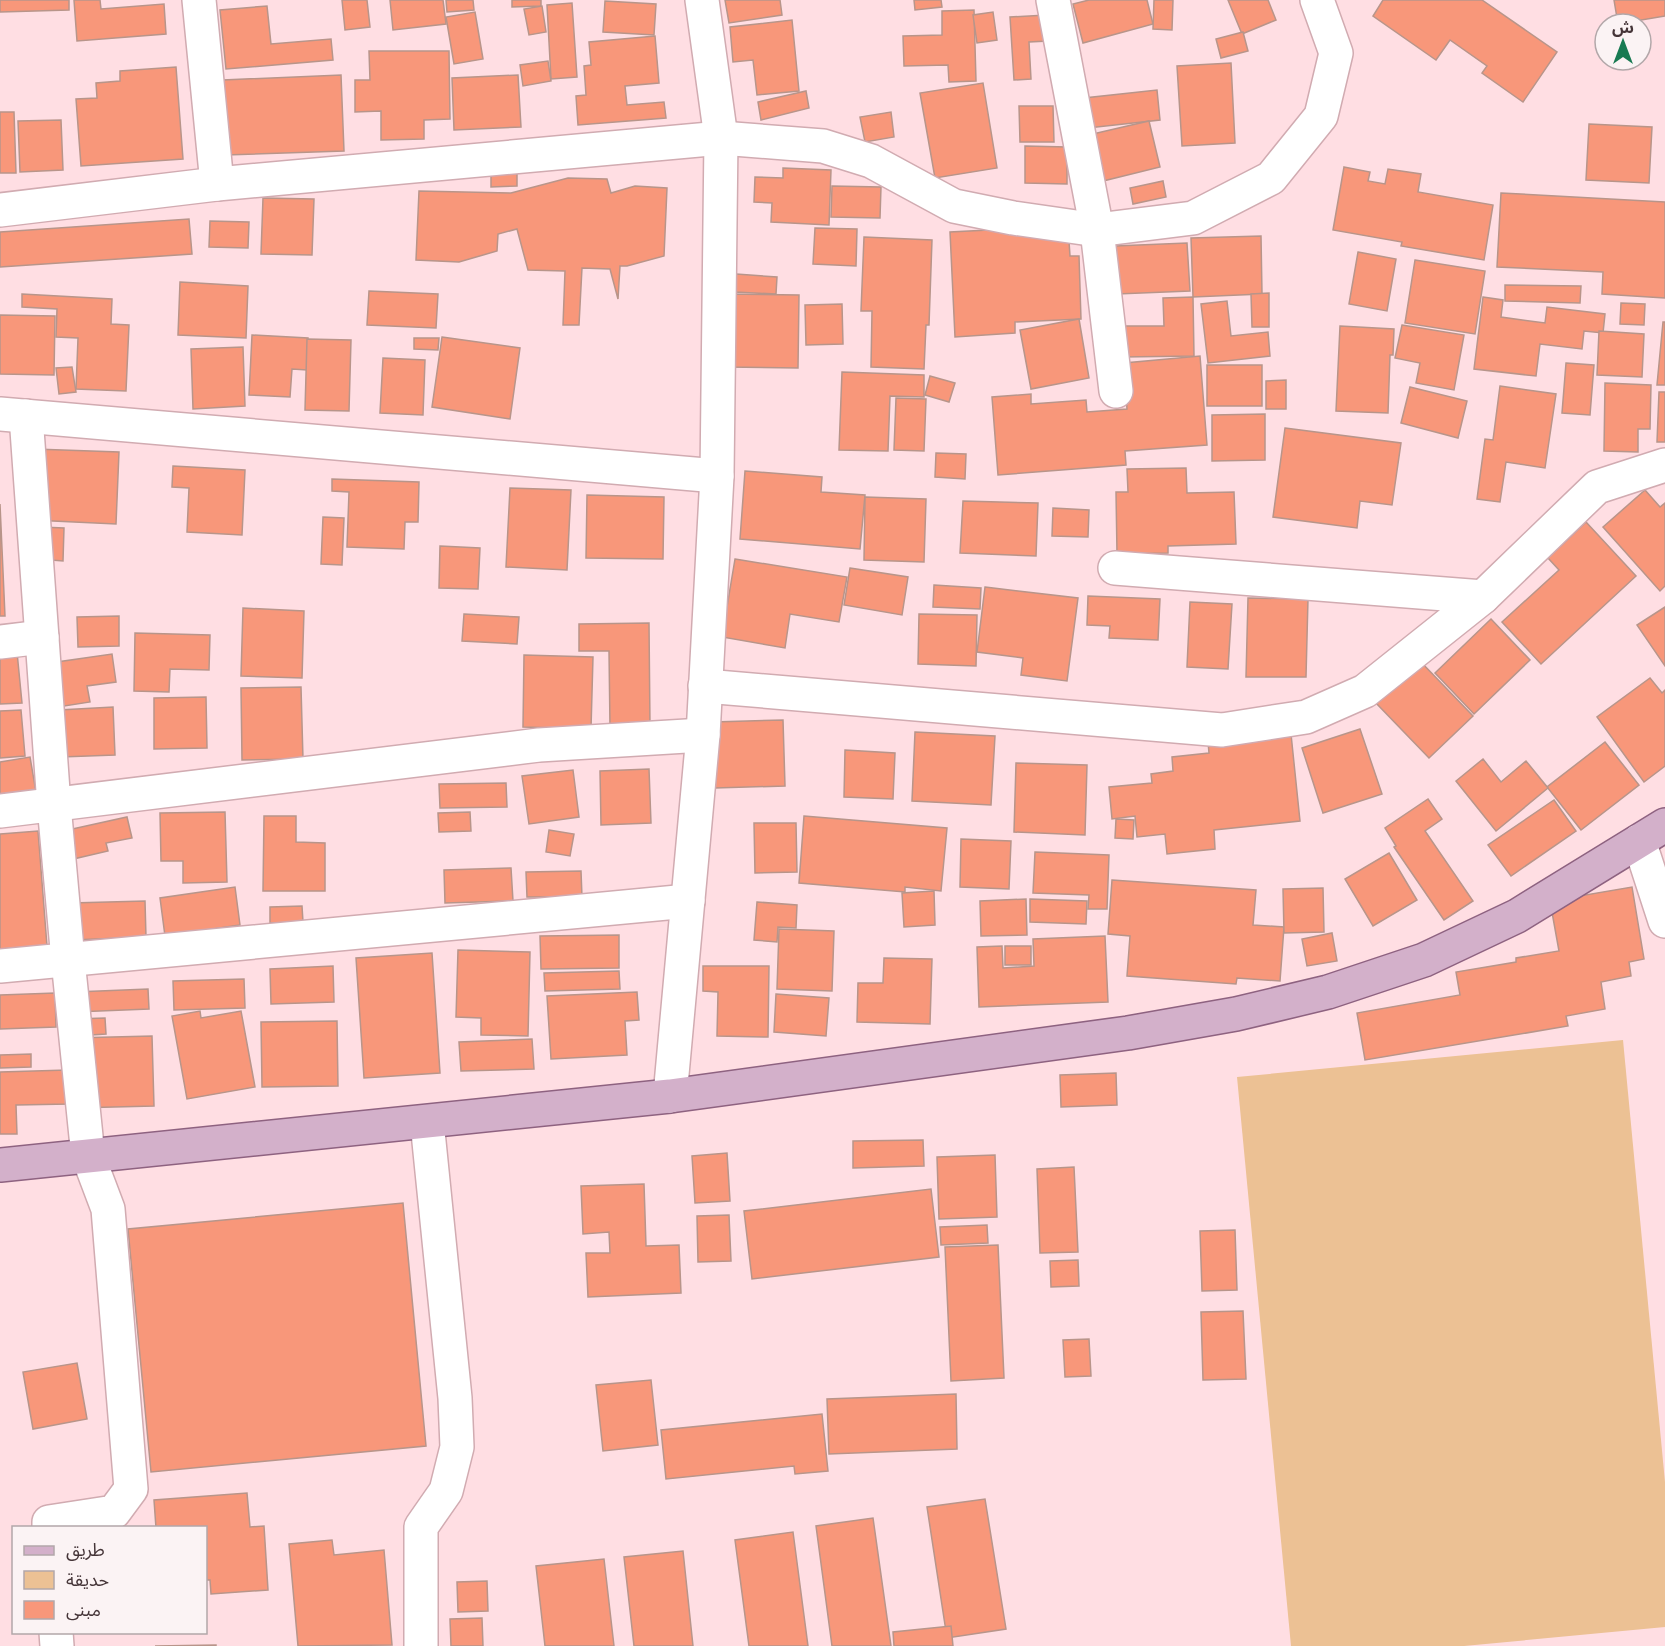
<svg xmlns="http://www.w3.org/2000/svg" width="1665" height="1646" font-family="'IBM Plex Sans','Noto Sans Arabic',sans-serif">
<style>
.green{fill:#ecc194}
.building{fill:#f8977a;stroke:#b8958a;stroke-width:1.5}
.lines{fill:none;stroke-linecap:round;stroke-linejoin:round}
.minor-casing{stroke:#d1abb1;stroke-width:36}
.major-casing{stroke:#8e6280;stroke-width:36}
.minor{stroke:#fff;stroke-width:33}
.major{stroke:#d3b0ca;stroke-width:33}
</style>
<rect width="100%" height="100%" fill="#ffdee3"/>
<!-- green -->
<path class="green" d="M1623,1040L1665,1482V1627L1464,1646H1291L1237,1077Z"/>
<!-- building -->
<g class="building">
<path d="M0,0H69V10L0,12Z"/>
<path d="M74,0H100L101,9L164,4L166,34L77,41Z"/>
<path d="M342,0H367L370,27L345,30Z"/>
<path d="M390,0H443L446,24L393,30Z"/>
<path d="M446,0H473L474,10L447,12Z"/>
<path d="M512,0H541V6L512,7Z"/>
<path d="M725,0H780L782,15L729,23Z"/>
<path d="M914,0H941L942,7L915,10Z"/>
<path d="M1089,0H1147L1153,24L1083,43L1073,4Z"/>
<path d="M1154,0H1173L1172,30L1153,29Z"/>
<path d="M1228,0H1268L1276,20L1242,34Z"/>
<path d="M1383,0H1482L1557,52L1523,102L1482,73L1487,66L1450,40L1436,60L1373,16Z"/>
<path d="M1614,0H1665V16L1618,24Z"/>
<path d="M605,1L656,4L654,35L603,32Z"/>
<path d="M572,3L577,77L551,79L547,5Z"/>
<path d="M267,6L271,44L331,39L333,60L226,69L220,10Z"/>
<path d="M542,6L546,32L529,35L524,9Z"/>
<path d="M974,10L976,81L949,82L948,65L904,66L903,36L942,35V11Z"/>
<path d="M475,12L483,59L454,64L446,17Z"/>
<path d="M993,12L997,40L977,43L973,15Z"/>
<path d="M1046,15L1048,41L1029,42L1031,79L1014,80L1010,17Z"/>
<path d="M792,20L799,91L757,95L753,60L733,62L730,27Z"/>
<path d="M1243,32L1248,51L1221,58L1216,39Z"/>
<path d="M655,36L659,83L625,86L627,105L664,102L666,118L578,125L576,96L586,95L584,66L591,65L589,42Z"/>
<path d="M369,51H449L450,119L424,120V139L381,140V111L355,112V80H370Z"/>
<path d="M548,61L551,81L523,86L520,65Z"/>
<path d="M1231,63L1235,143L1182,146L1177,66Z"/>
<path d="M176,67L183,159L81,166L76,99L97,98L96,83L120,81V71Z"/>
<path d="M341,75L344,151L226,155L223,80Z"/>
<path d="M518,75L521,127L454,130L452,78Z"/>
<path d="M983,83L997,168L935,178L920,93Z"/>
<path d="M1157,90L1160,120L1088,128L1084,98Z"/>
<path d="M806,91L809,108L761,120L758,102Z"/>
<path d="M1019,106H1053L1054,142H1020Z"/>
<path d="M0,112H14L16,173H0Z"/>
<path d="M891,112L894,137L865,142L860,117Z"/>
<path d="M61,120L63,170L20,172L18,121Z"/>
<path d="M1149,121L1160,167L1095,183L1084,136Z"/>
<path d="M1589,124L1652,127L1649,183L1586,180Z"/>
<path d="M1025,146L1067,147V184L1025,183Z"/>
<path d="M491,154H517V186L491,187Z"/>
<path d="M1344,167L1370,172L1368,181L1385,184L1388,169L1421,174L1418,192L1493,205L1484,260L1401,246L1402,242L1333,230Z"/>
<path d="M783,168L831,170L829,225L771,222L772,203L754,202L755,177L783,178Z"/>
<path d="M568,178L607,179L611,193L635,186L667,188L664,256L627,266H620L618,299L610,269L582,268L579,325H563L565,271L528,270L517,229L498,234L497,251L459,262L416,260L419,191L511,193Z"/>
<path d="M1163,181L1166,197L1133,204L1130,188Z"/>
<path d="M832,186L881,187L880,218L831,217Z"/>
<path d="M1501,193L1665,202V298L1602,294L1603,272L1497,267Z"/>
<path d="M263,198L314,199L312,255L261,254Z"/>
<path d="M189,219L192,254L0,267V232Z"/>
<path d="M210,221L249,222L248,248L209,247Z"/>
<path d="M1068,226L1070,256H1079L1081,319L1015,322V333L955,337L950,232Z"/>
<path d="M815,228L857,229L856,266L813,264Z"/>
<path d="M1261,236L1262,294L1193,297L1191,238Z"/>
<path d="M864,237L932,240L929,325H926L924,369L871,367L872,311H861Z"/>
<path d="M1187,243L1190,291L1117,294L1115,246Z"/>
<path d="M1358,252L1396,259L1387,311L1349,304Z"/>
<path d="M1415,260L1485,271L1475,334L1405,323Z"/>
<path d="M736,274L777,277L776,294L735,292Z"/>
<path d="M180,282L248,286L246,338L178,335Z"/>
<path d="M1505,285L1581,286L1580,303L1505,301Z"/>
<path d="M369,291L438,294L436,328L367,325Z"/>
<path d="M1269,293V327H1252L1251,294Z"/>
<path d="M22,294L112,299L111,324L129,325L126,391L76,389L78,338L56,337L57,309L22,307Z"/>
<path d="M727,294L799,295L798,368L727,367Z"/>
<path d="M1193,297L1194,356L1122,357L1121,326H1164L1163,298Z"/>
<path d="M1483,297L1503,300L1501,317L1545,323L1547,307L1605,314L1603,333L1584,331L1582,349L1540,344L1536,376L1474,369Z"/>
<path d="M1227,301L1231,336L1268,332L1270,356L1208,363L1201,304Z"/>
<path d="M1621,303L1645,304L1644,325L1620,324Z"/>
<path d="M842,304L843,344L806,345L805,305Z"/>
<path d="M0,315L55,316L54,375L0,374Z"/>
<path d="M1079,319L1089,378L1031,389L1020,330Z"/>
<path d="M1663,322H1665V385H1657Z"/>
<path d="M1402,325L1464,335L1454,390L1416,383L1420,363L1395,358Z"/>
<path d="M1340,326L1394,329L1393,355H1390L1388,413L1336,411Z"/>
<path d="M1599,331L1644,334L1642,377L1597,375Z"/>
<path d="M252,335L308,338L307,370L292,369L290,397L249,395Z"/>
<path d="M442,337L520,348L510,419L432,407Z"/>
<path d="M414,338H439L438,350L414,349Z"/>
<path d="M307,339L351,340L349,411L305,410Z"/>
<path d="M243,347L245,406L193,409L191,349Z"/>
<path d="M1200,356L1207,445L1125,451L1126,465L998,475L992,397L1031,394V404L1086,400L1087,412L1127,409L1124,363Z"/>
<path d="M383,358L425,360L423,415L380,413Z"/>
<path d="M1566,363L1594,365L1590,415L1562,413Z"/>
<rect x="1207" y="365" width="55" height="41"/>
<path d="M72,367L76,392L59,394L56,368Z"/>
<path d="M842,372L924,375V397L890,396L888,451L839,450Z"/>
<path d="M930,376L955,383L949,402L925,395Z"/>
<path d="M1286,380V409H1266V381Z"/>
<path d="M1605,383L1651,385L1650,429H1638V452L1604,451Z"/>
<path d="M1500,386L1556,394L1545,468L1506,462L1500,502L1477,499L1485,439L1493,440Z"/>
<path d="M1410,387L1467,401L1458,438L1401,423Z"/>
<path d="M1659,392H1665V442H1657Z"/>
<path d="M896,398L926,399L924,451L894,450Z"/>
<path d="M1265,414V460L1212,461V415Z"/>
<path d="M1285,428L1401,443L1392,505L1360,501L1357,528L1273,517Z"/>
<path d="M34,449L119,452L116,524L32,520Z"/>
<path d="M936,453L966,454L965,479L935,477Z"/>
<path d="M173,466L245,470L242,535L187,532L189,488L172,487Z"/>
<path d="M1186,468L1187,493L1234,492L1236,544L1168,546V553L1117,554L1116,492H1128L1127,469Z"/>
<path d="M745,471L822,477L821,492L865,495L860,549L740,539Z"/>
<path d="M332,479L419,482L418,522H405L404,549L347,547L349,492L332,491Z"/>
<path d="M510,488L571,490L567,570L506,567Z"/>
<path d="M1645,490L1660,507L1665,503V586L1660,591L1603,527Z"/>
<path d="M587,495L664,497L663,559L586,558Z"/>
<path d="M865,497L926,499L924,562L864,560Z"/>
<path d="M963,501L1038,503L1036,556L960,553Z"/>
<path d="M0,504L5,616H0Z"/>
<path d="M1053,508L1089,510L1088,537L1052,536Z"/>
<path d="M323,517L344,518L342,565L321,564Z"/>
<path d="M1586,522L1636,576L1541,664L1502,622L1559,570L1548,558Z"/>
<path d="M40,527L64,528L63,561L39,559Z"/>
<path d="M440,546L480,548L478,589L439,588Z"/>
<path d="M735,559L847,577L839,622L790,614L785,648L722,637Z"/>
<path d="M850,568L908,577L902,615L844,605Z"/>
<path d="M934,585L981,588L980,609L933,607Z"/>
<path d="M985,587L1078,598L1067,681L1021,675L1023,658L977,652Z"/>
<path d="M1088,596L1160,599L1158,640L1109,638L1110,626L1087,625Z"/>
<path d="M1248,598L1308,599L1306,677H1246Z"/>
<path d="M1190,602L1232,604L1228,669L1187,667Z"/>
<path d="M1665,607V666L1637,625Z"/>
<path d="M243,608L304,611L302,678L241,676Z"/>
<path d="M464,614L519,617L517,644L462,641Z"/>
<path d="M919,614L977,615L976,666L918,664Z"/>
<path d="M119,616V646L78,647L77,617Z"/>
<path d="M1491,619L1530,660L1474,714L1435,673Z"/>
<path d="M649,623L650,726L610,727L609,651H579V624Z"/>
<path d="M135,633L210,635L209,670L170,669L169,692L134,691Z"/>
<path d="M17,652L22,703L0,704V654Z"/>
<path d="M112,654L116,682L87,686L90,702L58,707L50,663Z"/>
<path d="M524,655L593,657L591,729L523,727Z"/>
<path d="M1419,660L1473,716L1429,758L1375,702Z"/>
<path d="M1650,678L1662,693L1665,690V766L1644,782L1597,717Z"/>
<path d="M301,687L303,759L242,760L241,688Z"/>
<path d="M206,697L207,748L154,749V698Z"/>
<path d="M113,707L115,755L61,757L59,710Z"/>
<path d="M21,710L25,756L0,758V711Z"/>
<path d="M783,720L785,786L715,788L713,722Z"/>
<path d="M1360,729L1382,794L1323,813L1302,748Z"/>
<path d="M915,732L995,736L991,805L912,801Z"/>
<path d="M1291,734L1300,821L1214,830L1215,849L1167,854L1165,834L1137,837L1135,816L1112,819L1109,787L1152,783L1151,774L1173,771L1172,757L1209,753L1208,742Z"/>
<path d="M1605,742L1639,785L1581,830L1547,787Z"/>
<path d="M845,750L895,753L893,799L844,797Z"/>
<path d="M30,757L36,792L0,798V762Z"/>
<path d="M1483,759L1501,782L1526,761L1548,788L1496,831L1456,781Z"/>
<path d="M1016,763L1087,765L1085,835L1014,832Z"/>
<path d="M649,769L651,823L601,825L600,771Z"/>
<path d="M573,770L579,817L529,824L522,776Z"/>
<path d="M506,783L507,807L440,808L439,784Z"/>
<path d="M1428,799L1442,819L1425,831L1473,901L1444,920L1394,847L1396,846L1385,828Z"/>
<path d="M1554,800L1576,831L1511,876L1488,845Z"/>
<path d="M225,812L227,882L183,883V861H161L160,813Z"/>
<path d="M470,812L471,831L439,832L438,813Z"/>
<path d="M264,816H296V842L325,843V891H263Z"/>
<path d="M804,816L947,828L941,891L905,887V892L799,883Z"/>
<path d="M127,817L132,838L106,843L108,851L69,860L63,831Z"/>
<path d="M1116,819L1134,820L1133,839L1115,838Z"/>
<path d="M754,823H796L797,872L755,873Z"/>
<path d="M549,830L574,834L570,856L546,852Z"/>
<path d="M38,831L47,946L0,949V834Z"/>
<path d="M961,839L1011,841L1009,889L960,887Z"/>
<path d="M1035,852L1109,855L1107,909H1088L1089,895L1033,893Z"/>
<path d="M1389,853L1417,900L1373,926L1345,879Z"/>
<path d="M511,868L513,901L445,903L444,870Z"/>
<path d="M581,871L582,897H527L526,872Z"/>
<path d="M1112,880L1256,890L1253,925L1284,927L1280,981L1237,978L1236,984L1127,976L1130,936L1108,934Z"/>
<path d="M235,887L240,925L165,936L160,898Z"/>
<path d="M1632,887L1644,959L1629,962L1631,976L1601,982L1605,1009L1566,1016L1568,1026L1365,1060L1357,1013L1460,995L1456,972L1516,962V958L1559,951L1550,901Z"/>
<path d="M1323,888L1324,932L1284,933L1283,889Z"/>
<path d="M934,891L935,925L904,927L902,893Z"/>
<path d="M1026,899L1027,935L981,936L980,901Z"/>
<path d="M1030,899L1087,901L1086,924L1030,922Z"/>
<path d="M145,901L146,937L72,940L71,903Z"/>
<path d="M757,902L797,905L796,928L778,927L777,942L754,940Z"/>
<path d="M302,906L303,922L270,923V907Z"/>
<path d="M779,929L834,931L832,991L777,989Z"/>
<path d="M1332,933L1337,961L1307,966L1302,939Z"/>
<path d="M619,935V968L541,969L540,936Z"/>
<path d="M1105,936L1108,1002L979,1007L977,947L1002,946L1003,968L1034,966L1033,939Z"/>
<rect x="1005" y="946" width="26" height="19"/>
<path d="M458,950L530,952L528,1036L481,1035V1018L456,1017Z"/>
<path d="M432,953L440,1073L364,1078L356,958Z"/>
<path d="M884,958L932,959L930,1024L857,1022L858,983H883Z"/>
<path d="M333,966L334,1002L271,1004L270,969Z"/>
<path d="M703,966H769L768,1037L717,1036L718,992L703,991Z"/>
<path d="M619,971L620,989L545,991L544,973Z"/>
<path d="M244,979L245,1008L174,1010L173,981Z"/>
<path d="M148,989L149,1009L75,1012V992Z"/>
<path d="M637,992L639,1020L625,1021L627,1055L551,1059L547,996Z"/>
<path d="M55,993L56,1027L0,1029V995Z"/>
<path d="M776,994L829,998L826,1036L774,1032Z"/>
<path d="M200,1011L201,1018L241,1011L255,1087L187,1099L172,1016Z"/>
<path d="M105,1018L106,1034L75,1036L74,1019Z"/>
<path d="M337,1021L338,1086L262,1087L261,1022Z"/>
<path d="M152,1036L154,1106L74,1108L72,1038Z"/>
<path d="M532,1039L534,1069L461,1071L459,1042Z"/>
<path d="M31,1054V1067L0,1068V1055Z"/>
<path d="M67,1070L69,1104L16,1105L17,1134H0V1072Z"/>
<path d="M1116,1073L1117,1105L1061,1107L1060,1075Z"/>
<path d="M923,1140L924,1166L853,1168V1141Z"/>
<path d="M727,1153L730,1201L695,1203L692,1156Z"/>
<path d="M995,1155L997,1217L939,1219L937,1157Z"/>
<path d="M1074,1167L1078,1252L1040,1253L1037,1169Z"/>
<path d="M644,1184L646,1246L679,1245L681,1293L588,1297L586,1253H610L609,1232L583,1234L581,1186Z"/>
<path d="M931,1189L939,1257L752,1279L744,1211Z"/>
<path d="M403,1203L426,1446L151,1472L128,1229Z"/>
<path d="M729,1215L731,1261L698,1262L697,1216Z"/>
<path d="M987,1225L988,1243L941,1245L940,1227Z"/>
<path d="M1235,1230L1237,1290L1202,1291L1200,1231Z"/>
<path d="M998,1245L1004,1378L951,1381L945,1247Z"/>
<path d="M1078,1260L1079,1286L1051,1287L1050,1261Z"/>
<path d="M1243,1311L1246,1379L1203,1380L1201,1312Z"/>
<path d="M1089,1339L1091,1376L1065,1377L1063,1340Z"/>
<path d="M77,1363L87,1419L33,1429L23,1372Z"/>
<path d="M651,1380L658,1445L603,1451L596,1385Z"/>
<path d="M956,1394L957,1449L829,1454L827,1399Z"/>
<path d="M822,1414L828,1471L795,1474L794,1466L666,1479L661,1430Z"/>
<path d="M247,1493L250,1527L264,1526L268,1590L211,1594L210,1580H206V1528H156L154,1500Z"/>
<path d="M985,1499L1006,1629L947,1638L927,1507Z"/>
<path d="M873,1518L891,1646H832L816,1526Z"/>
<path d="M793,1532L808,1646H749L735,1540Z"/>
<path d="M332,1540L334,1555L384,1550L392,1645L298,1646L289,1544Z"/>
<path d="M683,1551L693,1646H634L624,1557Z"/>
<path d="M604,1559L614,1646H545L536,1566Z"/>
<path d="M487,1581L488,1611L458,1612L457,1582Z"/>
<path d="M482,1618L483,1646H451L450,1619Z"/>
<path d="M951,1626L953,1646H894L893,1632Z"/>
<path d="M216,1645V1646H155Z"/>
</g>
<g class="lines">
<defs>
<g id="minor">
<path d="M199,0L217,184"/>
<path d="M1053,0L1097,230L1116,391"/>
<path d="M0,210L217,184L721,138L823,146L871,161L954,206L1013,218L1097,230L1193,218L1271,178L1321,116L1336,53L1317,0"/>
<path d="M0,414L717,476"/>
<path d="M26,416L54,805L68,960L88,1156L108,1209L131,1489L114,1512L49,1522V1528"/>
<path d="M1115,568L1483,597"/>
<path d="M0,642L42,637"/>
<path d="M705,686L1222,730L1306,717L1365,691L1483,597L1597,487L1665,465"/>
<path d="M0,811L539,745L703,735"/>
<path d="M1639,841L1665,921"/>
<path d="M0,966L688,901"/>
<path d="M670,1096L703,735L717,476L721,138L702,0"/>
<path d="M56,1632L57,1646"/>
<path d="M421,1646V1527L446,1491L457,1447L455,1398L427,1122"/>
</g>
<path id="major" d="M0,1165L670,1096L1128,1033L1236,1014L1328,992L1424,960L1517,916L1665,825"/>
</defs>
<!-- minor casing -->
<use href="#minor" class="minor-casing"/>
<!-- major casing -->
<use href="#major" class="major-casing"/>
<!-- minor -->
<use href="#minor" class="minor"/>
<!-- major -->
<use href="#major" class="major"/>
</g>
<!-- legend -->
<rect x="12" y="1526" width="195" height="108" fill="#fbf3f4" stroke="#b2a7a9" stroke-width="1.5"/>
<rect x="24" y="1546" width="30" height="9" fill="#d3b0ca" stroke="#b2a7a9" stroke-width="1.5"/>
<text x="66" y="1556" font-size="18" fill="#453538">طريق</text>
<rect x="24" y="1571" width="30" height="18" fill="#ecc194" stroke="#b2a7a9" stroke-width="1.5"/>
<text x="66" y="1586" font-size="18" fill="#453538">حديقة</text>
<rect x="24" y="1601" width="30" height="18" fill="#f8977a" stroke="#b2a7a9" stroke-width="1.5"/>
<text x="66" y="1616" font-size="18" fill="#453538">مبنى</text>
<!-- north arrow -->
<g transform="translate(1623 42)"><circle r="28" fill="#fbf3f4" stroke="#b2a7a9" stroke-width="1.5"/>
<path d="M0-4.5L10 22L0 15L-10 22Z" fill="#187a52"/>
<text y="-9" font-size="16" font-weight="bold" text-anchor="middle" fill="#453538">ش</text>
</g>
</svg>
